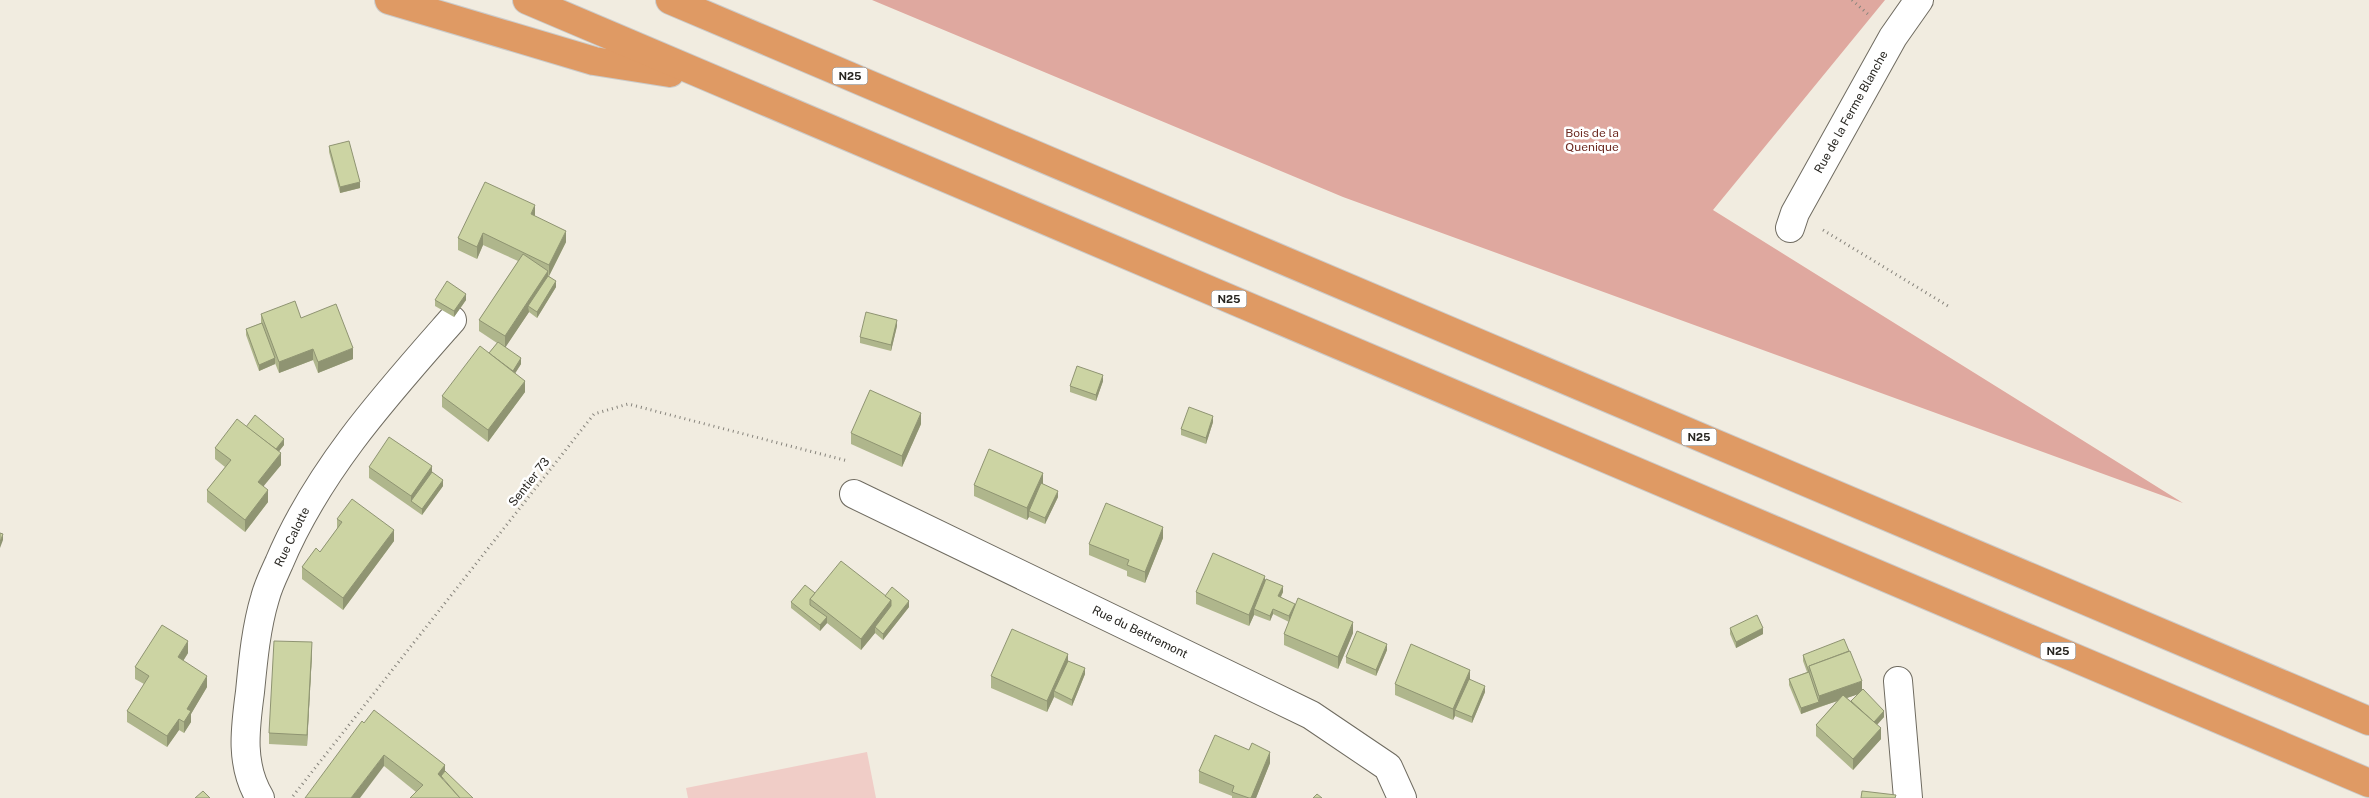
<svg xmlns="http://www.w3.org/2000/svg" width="2369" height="798" font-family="'Public Sans',sans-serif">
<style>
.green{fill:#f0cdc7}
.forest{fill:#dfa89f}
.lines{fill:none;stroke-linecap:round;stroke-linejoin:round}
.minor-casing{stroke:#6f6b60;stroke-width:30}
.highway-casing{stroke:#cbcbca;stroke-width:30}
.path{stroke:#86837b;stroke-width:3;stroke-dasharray:1 4;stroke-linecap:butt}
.minor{stroke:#fff;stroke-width:28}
.highway{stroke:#df9a64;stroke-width:28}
.wall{fill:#afb68c;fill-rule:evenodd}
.shaded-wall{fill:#8f9472}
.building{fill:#ccd4a3;stroke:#8f9472}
.labels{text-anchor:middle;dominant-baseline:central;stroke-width:5;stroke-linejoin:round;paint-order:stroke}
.shield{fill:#fff;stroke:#686764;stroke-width:1}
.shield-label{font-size:11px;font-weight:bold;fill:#282621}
.street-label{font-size:12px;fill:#282621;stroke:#fff}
.park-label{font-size:12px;fill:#6e2c23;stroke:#fff}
</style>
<rect width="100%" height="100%" fill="#f1ece0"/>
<!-- green -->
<path class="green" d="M867,752L876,798H688L686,788Z"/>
<!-- forest -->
<path class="forest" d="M872,0H1885L1713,210L2183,503L1343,197Z"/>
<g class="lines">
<defs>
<g id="minor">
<path d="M1790,228L1795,213L1893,37L1919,0"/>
<path d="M854,494L1311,715L1388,767L1402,798"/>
<path d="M1898,681L1908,798"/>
<path d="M260,798C240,765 245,729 250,692C253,661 256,628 265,598C268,586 274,574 279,563C318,470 386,395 452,320"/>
</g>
<g id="highway">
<path d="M389,0L594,61L670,73"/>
<path d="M527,0L2369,783"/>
<path d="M670,0L2369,721"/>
</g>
</defs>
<!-- minor casing -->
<use href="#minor" class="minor-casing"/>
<!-- highway casing -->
<use href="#highway" class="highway-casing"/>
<!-- path -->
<g class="path">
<path d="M1852,0L1870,16"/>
<path d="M1823,230L1948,306"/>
<path d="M293,796L594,414L628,404L848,461"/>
</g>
<!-- minor -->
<use href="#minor" class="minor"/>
<!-- highway -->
<use href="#highway" class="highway"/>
</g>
<!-- wall -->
<g class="wall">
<path d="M329,146L360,188L340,193L329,152Z"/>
<path d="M535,216L566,242L549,276L556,287L537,318L529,312L505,347L521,364L515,373L525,392L488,442L442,407V396L489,353L497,343L479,331V320L518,261L483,245L477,259L458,250V238Z"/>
<path d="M435,300H466L454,317L435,306Z"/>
<path d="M261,314L301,318L353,359L318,373L313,360L279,373L275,363V364L259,371L246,335V329L261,323Z"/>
<path d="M897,326L891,351L860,343V337Z"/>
<path d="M1103,381L1096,401L1070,392V386Z"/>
<path d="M1213,422L1206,444L1181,435V429Z"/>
<path d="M921,424L902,467L851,444V433Z"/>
<path d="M246,427L284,445L278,452L281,465L263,486L268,502L245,532L207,502V490L225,467L215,459V448Z"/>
<path d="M369,467L432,472L443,486L422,515L369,478Z"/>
<path d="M1043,484L1058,497L1045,524L1029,517L1027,520L974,496V485Z"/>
<path d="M337,519L394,541L343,610L302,579V567L320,552L337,529Z"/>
<path d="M1163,538L1145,583L1127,576V571L1089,555V544Z"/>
<path d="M1265,582L1283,592L1281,597L1295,606L1353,633L1338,669L1284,645V634L1289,622L1273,614L1270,621L1254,615L1249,626L1196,604V592Z"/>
<path d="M815,593L885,596L909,607L883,640L875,633L861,650L827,623L820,631L791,608V602Z"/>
<path d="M1730,628L1763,634L1736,648L1730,634Z"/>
<path d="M1387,650L1376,676L1346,663V657Z"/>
<path d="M188,653L183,661L207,687L191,714V722L184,733L179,730L167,747L127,722V711L144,684L135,679V667Z"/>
<path d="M312,654L307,746L269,744V733Z"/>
<path d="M1803,655L1862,690L1884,717L1877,725L1881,739L1853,770L1816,736V725L1837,701L1801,714L1789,685V679L1807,672L1803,661ZM1858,694L1851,701L1847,698Z"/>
<path d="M1068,661L1085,674L1072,706L1054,697L1047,712L991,688V676Z"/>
<path d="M1470,680L1485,692L1472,723L1455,716L1453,720L1395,695V684Z"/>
<path d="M364,723L445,765V771L416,792L384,766Z"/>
<path d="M1270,763L1256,798H1232V796L1199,783V771Z"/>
</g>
<!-- shaded-wall -->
<g class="shaded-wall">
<path d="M360,182V188L340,193V187Z"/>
<path d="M535,205V217L531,214Z"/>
<path d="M566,231V242L549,276V265Z"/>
<path d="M483,233V245L477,259V247Z"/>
<path d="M548,271V282L528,306L529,312L505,348V336Z"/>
<path d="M556,281V287L537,318V312Z"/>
<path d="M466,294V300L454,317V311Z"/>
<path d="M897,320V326L891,351V345Z"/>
<path d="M353,348V359L318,373V362Z"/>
<path d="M313,349V360L279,373V362Z"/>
<path d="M275,358V364L259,371V365Z"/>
<path d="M521,358V364L511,380V374Z"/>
<path d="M1103,375V381L1096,401V395Z"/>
<path d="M525,381V392L488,442V430Z"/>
<path d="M921,413V424L902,467V456Z"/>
<path d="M1213,416V422L1206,444V438Z"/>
<path d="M284,439V445L273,459V453Z"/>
<path d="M281,453V465L258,493V482Z"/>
<path d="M432,466V478L411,501V496Z"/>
<path d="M1043,473V484L1029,511V517L1027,520V508Z"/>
<path d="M443,480V486L422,515V509Z"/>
<path d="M268,490V502L245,532V520Z"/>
<path d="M1058,491V497L1045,524V518Z"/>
<path d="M1163,527V538L1145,583V572Z"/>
<path d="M394,530V541L343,610V598Z"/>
<path d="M3,534V540L0,548V542Z"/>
<path d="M1265,576V588L1254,609V615L1249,626V615Z"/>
<path d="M1283,586V592L1278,602V596Z"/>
<path d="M891,600V612L875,627V633L861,650V639Z"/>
<path d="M909,601V607L883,640V634Z"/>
<path d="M1295,604V610L1289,622V616Z"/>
<path d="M1273,609V614L1270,621V616Z"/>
<path d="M827,617V623L820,631V625Z"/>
<path d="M1353,622V633L1338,669V657Z"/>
<path d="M1763,628V634L1736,648V642Z"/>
<path d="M188,641V653L178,669V657Z"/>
<path d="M312,642V654L307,746V735Z"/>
<path d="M1387,644V650L1376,676V670Z"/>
<path d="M1068,654V665L1054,691V697L1047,712V701Z"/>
<path d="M1085,668V674L1072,706V700Z"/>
<path d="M1470,670V681L1455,710V716L1453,720V709Z"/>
<path d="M207,676V687L191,714V722L184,733V722L187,709Z"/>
<path d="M1862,681V693L1819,707V696Z"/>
<path d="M1485,686V692L1472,723V717Z"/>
<path d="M1819,702V707L1801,714V708Z"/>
<path d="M1884,711V717L1871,731V725Z"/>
<path d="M179,719V730L167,747V736Z"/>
<path d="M1881,728V739L1853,770V759Z"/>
<path d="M1270,752V763L1256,798H1251Z"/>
<path d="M384,755V766L360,798H351Z"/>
<path d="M445,765V777L441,782L438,774Z"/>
</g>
<!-- building -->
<g class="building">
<path d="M349,141L360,182L340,187L329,146Z"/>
<path d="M485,182L535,205L531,214L566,231L549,265L483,233L477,247L458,238Z"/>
<path d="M523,254L548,271L505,336L479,320Z"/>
<path d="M548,276L556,281L537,312L528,306Z"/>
<path d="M447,281L466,294L454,311L435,300Z"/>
<path d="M295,301L301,318L336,304L353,348L318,362L313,349L279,362L261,314Z"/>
<path d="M866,312L897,320L891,345L860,337Z"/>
<path d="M262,323L275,358L259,365L246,329Z"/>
<path d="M498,342L521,358L513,371L489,353Z"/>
<path d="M480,346L525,381L488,430L442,396Z"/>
<path d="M1077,366L1103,375L1096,395L1070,386Z"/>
<path d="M870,390L921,413L902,456L851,433Z"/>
<path d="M1189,407L1213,416L1206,438L1181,429Z"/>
<path d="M255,415L284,439L276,449L246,427Z"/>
<path d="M237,419L281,453L258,482L268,490L245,520L207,490L231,460L215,448Z"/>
<path d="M389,437L432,466L411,496L369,467Z"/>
<path d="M989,449L1043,473L1027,508L974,485Z"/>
<path d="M432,472L443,480L422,509L411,501Z"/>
<path d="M1041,483L1058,491L1045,518L1029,511Z"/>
<path d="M352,499L394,530L343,598L302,567L316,548L320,552L342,522L337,519Z"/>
<path d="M1106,503L1163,527L1145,572L1127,565L1129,560L1089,544Z"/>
<path d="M0,533L3,534L0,542Z"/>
<path d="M1213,553L1265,576L1249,615L1196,592Z"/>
<path d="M841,561L891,600L861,639L810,599Z"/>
<path d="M1266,579L1283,586L1278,596L1295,604L1289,616L1273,609L1270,616L1254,609Z"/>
<path d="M805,585L815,593L810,599V605L827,617L820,625L791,602Z"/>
<path d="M892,587L909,601L883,634L875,627L891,606V600L885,596Z"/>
<path d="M1298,598L1353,622L1338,657L1284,634Z"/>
<path d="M1757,615L1763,628L1736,642L1730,628Z"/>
<path d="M162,625L188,641L178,657L207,676L187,709L191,711L184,722L179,719L167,736L127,711L149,676L135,667Z"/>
<path d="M1012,629L1068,654L1047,701L991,676Z"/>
<path d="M1357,631L1387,644L1376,670L1346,657Z"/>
<path d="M1844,639L1849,651L1809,666V672L1803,655Z"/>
<path d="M274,641L312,642L307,735L269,733Z"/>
<path d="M1411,644L1470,670L1453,709L1395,684Z"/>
<path d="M1850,651L1862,681L1819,696L1809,666Z"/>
<path d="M1068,661L1085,668L1072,700L1054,691Z"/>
<path d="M1809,672L1819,702L1801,708L1789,679Z"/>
<path d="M1469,679L1485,686L1472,717L1455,710Z"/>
<path d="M1863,689L1884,711L1874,722L1851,701Z"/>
<path d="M1843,695L1881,728L1853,759L1816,725Z"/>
<path d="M374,710L445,765L438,774L460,798H410L423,785L384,755L351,798H305L362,721L364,723Z"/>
<path d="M1215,735L1249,750L1252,743L1270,752L1251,798H1249L1232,792L1234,786L1199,771Z"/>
<path d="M445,771L473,798H460L441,776Z"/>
<path d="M203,791L210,798H195Z"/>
<path d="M1862,791L1896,795L1895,798H1861Z"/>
<path d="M1317,794L1322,798H1313Z"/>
</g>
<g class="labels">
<!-- shield labels -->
<g class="shield">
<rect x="832.5" y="67.5" width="35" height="17" rx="4"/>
<rect x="1211.5" y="290.5" width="35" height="17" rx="4"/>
<rect x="1681.5" y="428.5" width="35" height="17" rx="4"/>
<rect x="2040.5" y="642.5" width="35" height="17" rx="4"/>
</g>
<g class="shield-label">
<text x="850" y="76">N25</text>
<text x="1229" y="299">N25</text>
<text x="1699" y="437">N25</text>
<text x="2058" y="651">N25</text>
</g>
<!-- street labels -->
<g class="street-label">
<text transform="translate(1851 112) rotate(-61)">Rue de la Ferme Blanche</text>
<text transform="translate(529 482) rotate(-52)">Sentier 73</text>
<text transform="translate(292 537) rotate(-64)">Rue Calotte</text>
<text transform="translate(1140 632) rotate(26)">Rue du Bettremont</text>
</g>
<!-- park labels -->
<g class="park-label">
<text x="1592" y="133">Bois de la<tspan x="1592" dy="14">Quenique</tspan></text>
</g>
</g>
</svg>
